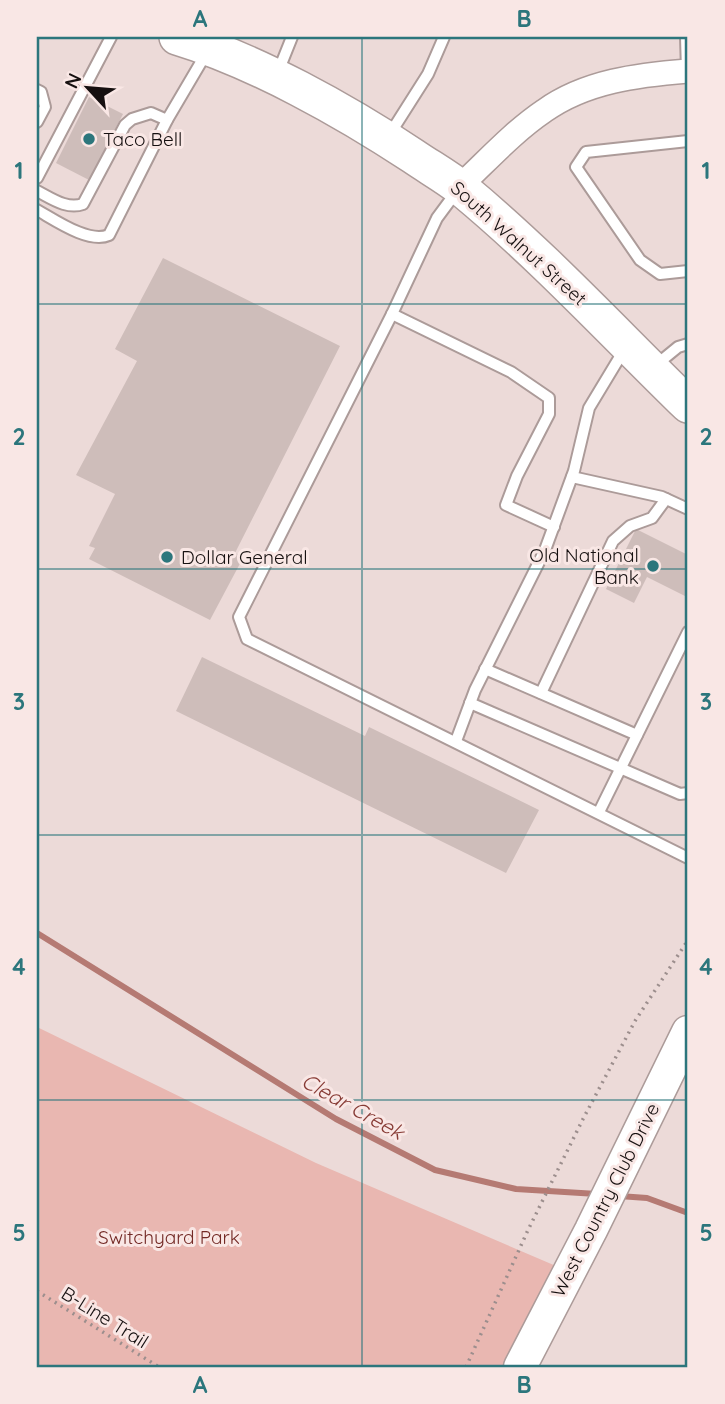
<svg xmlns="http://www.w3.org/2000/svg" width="725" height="1404" font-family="Quicksand,sans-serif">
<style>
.green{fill:#e9b7b1}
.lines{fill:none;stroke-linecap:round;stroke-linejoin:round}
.stream{stroke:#b57a73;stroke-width:6}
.building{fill:#cebdba}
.service-casing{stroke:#ac9b99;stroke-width:14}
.minor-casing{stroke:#ac9b99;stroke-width:26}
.secondary-casing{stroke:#ac9b99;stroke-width:35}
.primary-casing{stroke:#ac9b99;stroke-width:38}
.path{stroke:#9c8e8d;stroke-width:3.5;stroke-dasharray:2 5;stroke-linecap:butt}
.service{stroke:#fff;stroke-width:10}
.minor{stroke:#fff;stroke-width:23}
.secondary{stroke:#fff;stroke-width:32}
.primary{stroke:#fff;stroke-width:35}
.grid{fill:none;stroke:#2c767c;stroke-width:2;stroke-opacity:0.55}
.poi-dot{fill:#2c767c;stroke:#f9e7e5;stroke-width:2.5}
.labels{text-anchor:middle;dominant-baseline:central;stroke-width:6;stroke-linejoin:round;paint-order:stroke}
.poi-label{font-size:19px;fill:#161010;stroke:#f9e7e5;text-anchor:start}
.street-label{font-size:19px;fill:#161010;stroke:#f9e7e5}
.park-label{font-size:19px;fill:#732925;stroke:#f9e7e5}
.water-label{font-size:21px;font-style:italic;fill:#873b35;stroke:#f9e7e5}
.neatline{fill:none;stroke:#2c767c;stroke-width:2.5}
.grid-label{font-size:23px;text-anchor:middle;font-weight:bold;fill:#2c767c}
</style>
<rect width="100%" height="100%" fill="#ecdad8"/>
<!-- green -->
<path class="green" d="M37,1027L316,1163L563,1269L517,1367H37Z"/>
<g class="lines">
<!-- stream -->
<g class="stream">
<path d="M37,933L336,1119L435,1170L516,1189L597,1194"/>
<path d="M619,1196L647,1198L688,1213"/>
</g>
</g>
<!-- building -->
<g class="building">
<path d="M89,97L123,114L89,180L56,163Z"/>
<path d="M163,258L340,346L235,553L244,556L210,620L89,559L95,548L89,546L115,494L76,475L137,361L115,349Z"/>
<path d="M636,529L688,555V588L685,596L647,577L634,603L606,589Z"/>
<path d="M202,657L365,736L369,727L539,810L506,873L176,711Z"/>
</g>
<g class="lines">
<defs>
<g id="service">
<path d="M686,37L687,71"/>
<path d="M278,72L292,37"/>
<path d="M37,90L41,92L45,107L37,122"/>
<path d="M388,137L428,74L444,37"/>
<path d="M688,141L586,152L576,167L640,260L660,274L688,271"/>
<path d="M37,178L111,37"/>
<path d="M37,191C51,198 67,210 83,204L125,125L132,119L151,113L167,120"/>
<path d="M457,191L437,218L392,314L239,617L247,639L688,858"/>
<path d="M37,210C55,220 89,244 109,235L167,120L207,52"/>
<path d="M392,314L511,372L549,398V414L517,476L506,505L554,527"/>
<path d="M656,365L678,347L688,344"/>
<path d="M572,477L662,497L688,509"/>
<path d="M485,669L637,735"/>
<path d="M541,693L613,541L630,526L652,518L666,499"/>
<path d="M470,703L680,794L688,793"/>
<path d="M456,741L475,690L545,550L574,471L589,408L624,350"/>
<path d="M599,812L688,632"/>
</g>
<path id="minor" d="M459,187C487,161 513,132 544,111C586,81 638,75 688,71"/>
<path id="secondary" d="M520,1367L591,1230L688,1032"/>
<path id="primary" d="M177,37C256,61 345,111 413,156C429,167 447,177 462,189C542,255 613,332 688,405"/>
</defs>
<!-- service casing -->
<use href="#service" class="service-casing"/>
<!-- minor casing -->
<use href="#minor" class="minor-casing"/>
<!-- secondary casing -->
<use href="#secondary" class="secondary-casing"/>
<!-- primary casing -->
<use href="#primary" class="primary-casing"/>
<!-- path -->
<g class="path">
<path d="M37,1291L159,1367"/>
<path d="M466,1367L528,1230L583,1119L635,1021L688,940"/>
</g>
<!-- service -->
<use href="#service" class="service"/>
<!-- minor -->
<use href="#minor" class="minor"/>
<!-- secondary -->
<use href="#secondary" class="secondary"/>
<!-- primary -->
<use href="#primary" class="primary"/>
</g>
<!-- grid -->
<path class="grid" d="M362,37V1367M37,304H688M37,569H688M37,835H688M37,1100H688"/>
<!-- markers -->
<g class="poi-dot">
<circle cx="89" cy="139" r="7"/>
<circle cx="167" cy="557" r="7"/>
<circle cx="653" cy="566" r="7"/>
</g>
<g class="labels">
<!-- poi labels -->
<g class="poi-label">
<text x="103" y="139">Taco Bell</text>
<text x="639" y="555" text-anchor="end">Old National<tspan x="639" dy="22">Bank</tspan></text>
<text x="181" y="557">Dollar General</text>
</g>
<!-- street labels -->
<g class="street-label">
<text transform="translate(519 243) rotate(42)">South Walnut Street</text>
<text transform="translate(605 1200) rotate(-63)">West Country Club Drive</text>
<text transform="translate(105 1317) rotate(32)">B-Line Trail</text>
</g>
<!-- park labels -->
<g class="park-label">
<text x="169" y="1237">Switchyard Park</text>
</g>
<!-- water labels -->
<g class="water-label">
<text transform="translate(353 1106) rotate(29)">Clear Creek</text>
</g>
</g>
<!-- border -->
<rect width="725" height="1404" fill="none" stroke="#f9e7e5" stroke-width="77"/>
<!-- north arrow -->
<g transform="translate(88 88) rotate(296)" stroke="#f9e7e5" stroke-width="5" paint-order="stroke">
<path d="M0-5L12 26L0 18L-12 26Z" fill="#161010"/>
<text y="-10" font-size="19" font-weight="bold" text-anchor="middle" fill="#161010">N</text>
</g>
<rect x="38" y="38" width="648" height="1328" class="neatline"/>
<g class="grid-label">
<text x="200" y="27">A</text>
<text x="524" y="27">B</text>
<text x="19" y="179">1</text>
<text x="706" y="179">1</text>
<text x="19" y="445">2</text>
<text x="706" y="445">2</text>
<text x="19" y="710">3</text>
<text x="706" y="710">3</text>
<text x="19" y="975">4</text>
<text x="706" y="975">4</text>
<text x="19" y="1241">5</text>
<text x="706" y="1241">5</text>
<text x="200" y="1393">A</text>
<text x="524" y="1393">B</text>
</g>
</svg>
